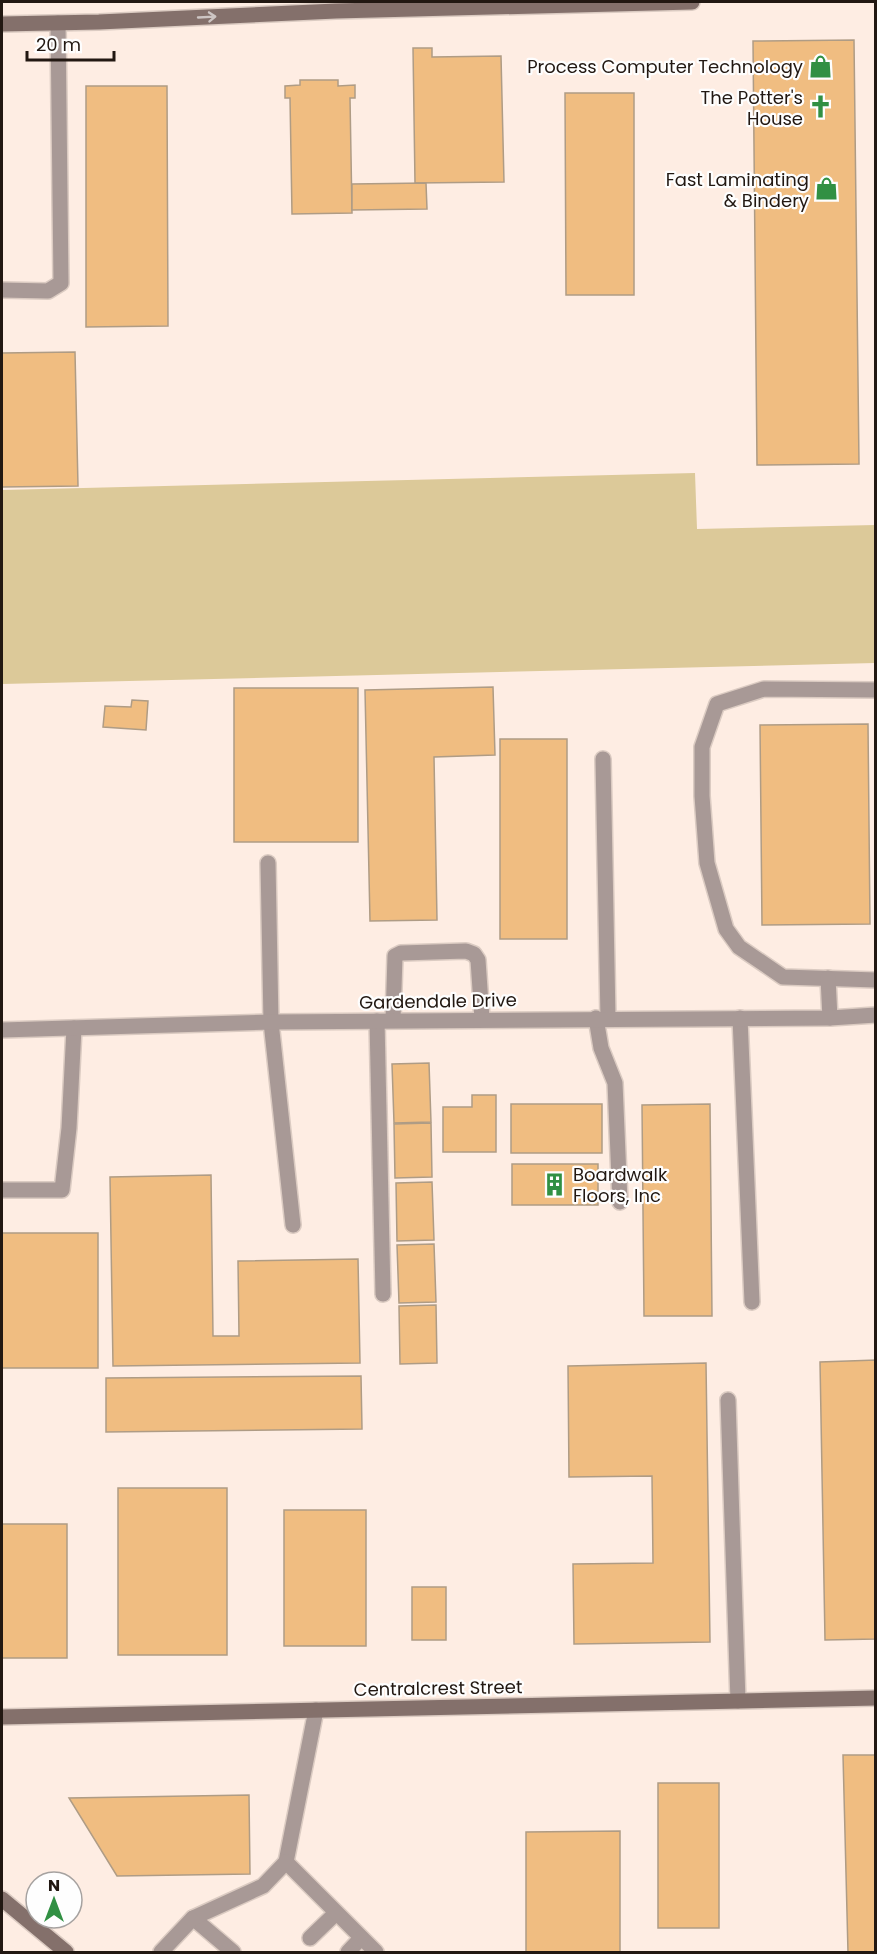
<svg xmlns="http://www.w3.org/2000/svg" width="877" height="1954" font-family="Poppins,sans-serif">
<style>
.green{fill:#dcc999}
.building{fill:#f0bd81;stroke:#af9c85;stroke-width:1.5}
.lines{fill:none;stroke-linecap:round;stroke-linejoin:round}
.lane-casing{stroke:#dbcbc2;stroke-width:18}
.street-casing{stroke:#dbcbc2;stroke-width:18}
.secondary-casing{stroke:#dbcbc2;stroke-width:18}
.lane{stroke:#a89996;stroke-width:15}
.street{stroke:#a89996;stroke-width:15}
.secondary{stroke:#84706b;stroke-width:15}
.oneway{stroke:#cdc5c3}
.labels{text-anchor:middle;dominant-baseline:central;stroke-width:4.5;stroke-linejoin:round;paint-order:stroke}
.poi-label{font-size:18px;fill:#221812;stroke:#fefefe;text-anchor:end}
.street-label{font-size:18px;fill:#221812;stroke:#fefefe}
</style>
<rect width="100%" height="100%" fill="#feede3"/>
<!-- green -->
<path class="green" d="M695,473L697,529L875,525V663L2,684V490Z"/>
<!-- building -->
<g class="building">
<path d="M854,40L859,464L757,465L753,41Z"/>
<path d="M413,48H432V57L501,56L504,182L415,183Z"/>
<path d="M300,80H338V86L355,85V98H350L352,213L292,214L290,98H285V86L300,85Z"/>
<path d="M86,86H167L168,326L86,327Z"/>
<path d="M565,93H634V295H566Z"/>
<path d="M426,183L427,209L352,210V184Z"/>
<path d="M75,352L78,486L2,487V353Z"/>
<path d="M493,687L495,755L434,757L437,920L370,921L365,690Z"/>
<rect x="234" y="688" width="124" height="154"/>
<path d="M132,700L148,701L146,730L103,727L105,706L131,707Z"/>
<path d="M868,724L870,924L762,925L760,725Z"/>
<rect x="500" y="739" width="67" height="200"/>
<path d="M429,1063L431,1122L394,1123L392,1064Z"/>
<path d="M472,1095H496V1152H443V1107H472Z"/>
<rect x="511" y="1104" width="91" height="49"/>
<path d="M710,1104L712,1316H644L642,1105Z"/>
<path d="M431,1123L432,1177L395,1178L394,1124Z"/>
<rect x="512" y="1164" width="86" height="41"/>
<path d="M211,1175L213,1336H239L238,1261L358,1259L360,1363L113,1366L110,1177Z"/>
<path d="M432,1182L434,1240L397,1241L396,1183Z"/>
<rect x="2" y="1233" width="96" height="135"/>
<path d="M434,1244L436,1302L399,1303L397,1245Z"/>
<path d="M436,1305L437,1363L400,1364L399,1306Z"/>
<path d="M876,1360V1639L825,1640L820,1362Z"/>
<path d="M706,1363L710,1642L574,1644L573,1564L653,1563L652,1476L569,1477L568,1366Z"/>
<path d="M361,1376L362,1429L106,1432V1378Z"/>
<rect x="118" y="1488" width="109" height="167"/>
<rect x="284" y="1510" width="82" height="136"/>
<rect x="2" y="1524" width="65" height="134"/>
<rect x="412" y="1587" width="34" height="53"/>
<path d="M843,1755H876V1952H848Z"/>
<rect x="658" y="1783" width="61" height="145"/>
<path d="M249,1795L250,1874L117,1876L69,1798Z"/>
<path d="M620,1831V1952H526V1832Z"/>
</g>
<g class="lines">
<defs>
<g id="lane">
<path d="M2,290L48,291L61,283L58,23"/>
<path d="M876,690L764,689L717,704L702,747V796L707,863L726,929L739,947L783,977L876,980"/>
<path d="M603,759L608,1018"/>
<path d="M268,863L271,1022L293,1225"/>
<path d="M828,978L830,1018"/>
<path d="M596,1018L601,1048L615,1083L620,1202"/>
<path d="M740,1018L752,1302"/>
<path d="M393,1020L395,956L401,953L466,951L474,954L478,960L482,1019"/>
<path d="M377,1021L383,1294"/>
<path d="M2,1190H62L69,1128L74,1028"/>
<path d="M728,1400L738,1701"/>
<path d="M286,1862L316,1710"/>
<path d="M193,1918L233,1952"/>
<path d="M310,1938L336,1913"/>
<path d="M161,1952L193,1918L263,1886L286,1862L376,1952"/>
<path d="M348,1952L361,1938"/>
</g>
<path id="street" d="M2,1030L271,1022L830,1018L876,1015"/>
<g id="secondary">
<path d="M2,24L99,22L336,11L692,2"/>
<path d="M2,1717L876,1698"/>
<path d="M2,1899L66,1952"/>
</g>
</defs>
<!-- lane casing -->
<use href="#lane" class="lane-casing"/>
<!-- street casing -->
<use href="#street" class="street-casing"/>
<!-- secondary casing -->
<use href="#secondary" class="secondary-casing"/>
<!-- lane -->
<use href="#lane" class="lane"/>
<!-- street -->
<use href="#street" class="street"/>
<!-- secondary -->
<use href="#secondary" class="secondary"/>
</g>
<!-- one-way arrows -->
<defs><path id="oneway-shaft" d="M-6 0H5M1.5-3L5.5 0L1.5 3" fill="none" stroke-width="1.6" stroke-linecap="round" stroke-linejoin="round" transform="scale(1.5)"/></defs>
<use class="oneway" href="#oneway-shaft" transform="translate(207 17) rotate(-3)"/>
<!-- icons -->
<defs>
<symbol id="shop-bare" viewBox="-9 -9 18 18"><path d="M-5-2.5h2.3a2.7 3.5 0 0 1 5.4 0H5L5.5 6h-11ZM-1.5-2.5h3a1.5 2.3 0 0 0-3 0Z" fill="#319043" stroke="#fefefe" stroke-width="2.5" paint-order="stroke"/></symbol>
<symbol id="church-bare" viewBox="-9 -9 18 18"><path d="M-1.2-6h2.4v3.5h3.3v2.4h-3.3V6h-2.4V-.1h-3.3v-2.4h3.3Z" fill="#319043" stroke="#fefefe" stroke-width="2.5" paint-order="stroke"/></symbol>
<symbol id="building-bare" viewBox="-9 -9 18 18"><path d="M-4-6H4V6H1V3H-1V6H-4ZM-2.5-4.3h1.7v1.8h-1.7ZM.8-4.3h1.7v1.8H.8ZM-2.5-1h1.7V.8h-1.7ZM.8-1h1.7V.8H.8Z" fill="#319043" stroke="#fefefe" stroke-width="2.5" paint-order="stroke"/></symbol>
</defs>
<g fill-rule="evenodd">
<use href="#shop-bare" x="804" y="50" width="33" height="33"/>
<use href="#church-bare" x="804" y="90" width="33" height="33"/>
<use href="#shop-bare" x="810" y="172" width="33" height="33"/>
<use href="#building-bare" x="538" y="1168" width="33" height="33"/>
</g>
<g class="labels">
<!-- poi labels -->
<g class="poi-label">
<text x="803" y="66">Process Computer Technology</text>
<text x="803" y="97">The Potter's<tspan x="803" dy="21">House</tspan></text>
<text x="809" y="179">Fast Laminating<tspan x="809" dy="21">&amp; Bindery</tspan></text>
<text x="573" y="1174" text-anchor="start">Boardwalk<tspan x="573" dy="21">Floors, Inc</tspan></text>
</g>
<!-- street labels -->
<g class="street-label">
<text transform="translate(438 1001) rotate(-1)">Gardendale Drive</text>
<text transform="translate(438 1688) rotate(-1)">Centralcrest Street</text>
</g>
</g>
<!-- border -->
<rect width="877" height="1954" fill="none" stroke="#221812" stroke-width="6"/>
<!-- north arrow -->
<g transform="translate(54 1900)"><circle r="28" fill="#fefefe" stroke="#a6a2a0" stroke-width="1.5"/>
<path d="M0-4.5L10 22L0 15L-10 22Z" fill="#319043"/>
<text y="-9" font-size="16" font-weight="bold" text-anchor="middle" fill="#221812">N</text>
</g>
<!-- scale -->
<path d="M27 51v9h87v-9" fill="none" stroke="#221812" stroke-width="3"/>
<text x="36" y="51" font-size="18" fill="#221812" stroke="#fefefe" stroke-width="4.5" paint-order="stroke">20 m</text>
</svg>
